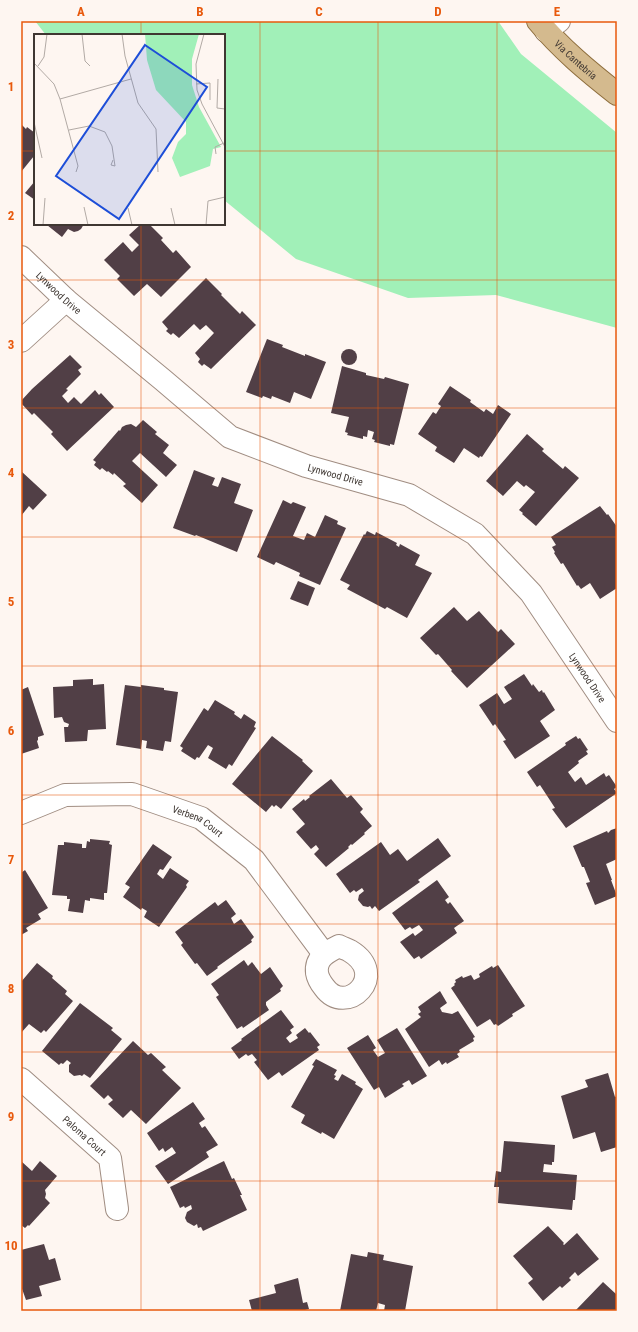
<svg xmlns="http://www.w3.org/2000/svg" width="638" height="1332" font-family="'Roboto Condensed',sans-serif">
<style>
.green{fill:#a1f0b8}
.building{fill:#513f46}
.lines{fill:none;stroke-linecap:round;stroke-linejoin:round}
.minor-casing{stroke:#a08d82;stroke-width:24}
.major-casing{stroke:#8e6e3d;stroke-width:24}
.minor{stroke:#fff;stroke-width:22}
.major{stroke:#d4ba8e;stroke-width:22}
.grid{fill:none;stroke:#e8590c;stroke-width:1;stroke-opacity:0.55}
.labels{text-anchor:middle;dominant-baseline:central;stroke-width:4;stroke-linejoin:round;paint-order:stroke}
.street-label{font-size:10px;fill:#3f3732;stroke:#fef6f1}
.inset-road{fill:none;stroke:#b2aaa5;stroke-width:1}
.view{fill:#1d4ed8;fill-opacity:0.15;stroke:#1d4ed8;stroke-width:2}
.inset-edge{fill:none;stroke:#3f3732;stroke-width:2}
.neatline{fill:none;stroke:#e8590c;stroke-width:1.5}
.grid-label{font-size:13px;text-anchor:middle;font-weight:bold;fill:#e8590c}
</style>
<rect width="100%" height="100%" fill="#fef6f1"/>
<!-- green -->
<path class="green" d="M35,21H498L521,54L617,133V328L496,295L408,298L296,259L224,200V35H46Z"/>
<!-- building -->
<g class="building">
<path d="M21,124L26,129L27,127L35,133V157L34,156L21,172Z"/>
<path d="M35,181V200L25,193Z"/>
<path d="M48,224H84L81,229L78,231L74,232L68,229L62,237L47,225Z"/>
<path d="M141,224H149L163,238L161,240L173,253L176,250L191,267L161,297L147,284L134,296L117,279L120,276L104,260L123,242L132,252L139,245L129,235Z"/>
<path d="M206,278L222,294L221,295L240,314L242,311L256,325L211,369L204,364L202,366L198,362L200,359L195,353L214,333L206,325L200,330L194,324L179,338L173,333L171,335L166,331L168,329L162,322Z"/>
<path d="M267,339L283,345L282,347L305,356V354L326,362L311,399L294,392L290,403L272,396L271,399L263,396L262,398L246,392Z"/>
<circle cx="349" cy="357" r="8"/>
<path d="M70,355L82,367L78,370L81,374L66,389L68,390L62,396L68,403L74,397L81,404L95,390L99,395L101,393L114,407L67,451L51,434L53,432L34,413L32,415L21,403V401L32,389Z"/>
<path d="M342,366L366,373V375L384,379L385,377L409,384L394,445L390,444V446L374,442L375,440L372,439L374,432L368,430L367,437L363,436V439L347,435L348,433L345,432L349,417L331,413Z"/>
<path d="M450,386L471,400L470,402L484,412L486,409L493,414L498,405L511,414L482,457L480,456L479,458L464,448L454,463L435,451L437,447L418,434L433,412L436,414L441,406L438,404Z"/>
<path d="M143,420L157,432L155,434L169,445L163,453L177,465L166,477L140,453L132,461L158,485L142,503L123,486L126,484L114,473L113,475L108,471L107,472L102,468L100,470L94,465L96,462L93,460L119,430L120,431L122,427L126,425L131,424L136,427Z"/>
<path d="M527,434L544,449L542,451L563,469L565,466L579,478L536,526L522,514L523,513L519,510L535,492L526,485L524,487L517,481L503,496L486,481Z"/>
<path d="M194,470L215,478L212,485L218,487L222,477L241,484L234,503L253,510L237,552L196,535L195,536L173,528Z"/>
<path d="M21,471L47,495L33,510L29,506L21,516Z"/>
<path d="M283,500L291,504L293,502L306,507L293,536L304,540L307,533L315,537L325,515L338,521L337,524L346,528L320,585L299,576L300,573L276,562L274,565L257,557Z"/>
<path d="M600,506L607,515L608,514L617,527V588L600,599L590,583L581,589L578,585L577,586L563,563L561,564L554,553L555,552L552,547L556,545L551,537Z"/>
<path d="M367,531L375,535L376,532L397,543L396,545L399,547L400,544L420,555L415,565L432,573L407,618L387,607L385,609L347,589L350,585L340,580L364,534L365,535Z"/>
<path d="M298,581L315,588L308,606L290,599Z"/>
<path d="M454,607L467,621L479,611L498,632L501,629L515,644L467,688L451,671L452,670L438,654L436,655L420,638Z"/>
<path d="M524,674L532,686L533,684L539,692L542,690L543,693L544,692L555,710L540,721L550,736L515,759L503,741L506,740L495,724L493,726L479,705L497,693L504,704L512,699L504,687Z"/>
<path d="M93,679V685L104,684L106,729L88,730L87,741L65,742L64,727H68L69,724L64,722L62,717L54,718L53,687L73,686V680Z"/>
<path d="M125,685L141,687V685L164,688V690L178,692L171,742L165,741L163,751L146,748L147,741L142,740L141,749L116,745Z"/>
<path d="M28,687L44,735L38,737V740L37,741L39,748L21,754V690Z"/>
<path d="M215,700L235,712L234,714L241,719L244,714L256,722L254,727L256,728L232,766L229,764L226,769L208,758L213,748L208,745L199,758L197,757L195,760L181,751L183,748L180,746L204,708L208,711Z"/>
<path d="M272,736L303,760L302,761L313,771L281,809L276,805L274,807L272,805L266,812L232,784Z"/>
<path d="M576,736L578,739L580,738L588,750L586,751L588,754L578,761L579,763L568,772L575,782L581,777L586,785L604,773L606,777L609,775L617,787L614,789L617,793L566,828L552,809L555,808L540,785L537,787L527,772L566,745L565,743Z"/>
<path d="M331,779L347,798L351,795L363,809L360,812L372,826L364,833L365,834L352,845L351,844L348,847L349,848L326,867L314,854L319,849L316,845L311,849L296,832L305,824L292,809L304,799L305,801L310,797L309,796Z"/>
<path d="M617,828V859L606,864L612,880H611L617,896L595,905L586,883L590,882L584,867H582L573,846L607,831L608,833L611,830Z"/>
<path d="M438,838L451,856L418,880L420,882L379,911L375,906L372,909L370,906L368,907L363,906L358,900L359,895L364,891L362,888L356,892L354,890L350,893L336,874L381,842L390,855L398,849L407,861Z"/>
<path d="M90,839L110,841L109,844L112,845L107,893H104V900L90,898V901L85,900L83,913L68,911L70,899H67V896L52,895L58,845H64V842L82,844V848H86L87,841L90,842Z"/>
<path d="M153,844L172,857L163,870L160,869L157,874L163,879L170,868L189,881L186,885L187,887L159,927L144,917L147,911L142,908L141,910L123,897L130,887L125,884Z"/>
<path d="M25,870L48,908L38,914L41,919L26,928L28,931L21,935V873Z"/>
<path d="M437,880L449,897L445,900L448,904L450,902L464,921L454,928L457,933L421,959L419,956L414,959L400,942L413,933L415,936L423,930L419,925L412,929L410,927L405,930L392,913Z"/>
<path d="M226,900L236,914L231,918L234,924L241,919L254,937L251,940L252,942L217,967L218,968L207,976L197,963L195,964L181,945L183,943L175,932L215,902L218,906Z"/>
<path d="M244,960L248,966L252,962L261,974L270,967L283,986L280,989L281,991L266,1002V1005L269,1010L243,1028L242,1026L237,1029L216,997L219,995L211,984Z"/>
<path d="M37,963L53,976L52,978L67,991L65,994L73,1001L46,1032L44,1030L41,1033L29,1024L21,1033V982Z"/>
<path d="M498,965L525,1006L512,1014L513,1016L498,1026L496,1024L494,1025L490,1019L477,1027L451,988L455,985L454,984L456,982L455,980L462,976L463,978L471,975L474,980L480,977L479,974L492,966L493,968Z"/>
<path d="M440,991L447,1003L440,1008L442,1012L452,1014L458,1011L475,1037L473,1038L474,1041L459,1050L460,1052L457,1054L459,1057L447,1064L446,1062L442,1065L439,1060L429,1067L405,1029L421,1017L418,1014L421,1012L418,1007Z"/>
<path d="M80,1003L113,1028L111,1030L122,1039L90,1078L84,1074L82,1076L80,1075L74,1076L69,1072V1065L71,1063L67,1060L63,1064L61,1063L59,1065L42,1051Z"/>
<path d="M281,1010L294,1027L290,1030L292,1033L286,1038L290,1043L298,1038L296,1035L305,1028L309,1033L310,1032L320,1045L317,1047L319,1050L282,1076L279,1072L268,1080L254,1062L257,1060L252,1054L248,1056L246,1054L239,1059L231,1048L242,1040L241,1039Z"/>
<path d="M397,1028L427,1076L412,1085L409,1080L402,1084L404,1086L385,1098L379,1087L374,1090L347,1048L368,1035L376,1048L373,1050L378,1057L385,1053L377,1040Z"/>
<path d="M133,1041L148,1055L151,1053L166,1067L162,1070L181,1088L146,1124L131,1110L123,1118L108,1104L113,1100L108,1095L104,1099L90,1086Z"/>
<path d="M316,1059L337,1070L334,1075L336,1076L334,1079L338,1081L342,1074L356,1082L355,1084L363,1089L334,1139L322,1132L321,1134L301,1123L305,1115L291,1107L314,1066L312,1065Z"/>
<path d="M608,1073L615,1097L617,1096V1147L601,1152L595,1132L573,1139L561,1096L588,1087L585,1080Z"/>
<path d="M193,1102L205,1119L199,1123L202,1128L205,1126L218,1145L206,1152L209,1157L168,1184L155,1166L176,1153L172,1147L165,1152L163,1148L159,1151L147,1133Z"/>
<path d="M504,1141L555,1145L554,1162H552V1165L544,1164L543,1172L577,1175L575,1200H573L572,1210L498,1203L499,1187H494L496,1171L501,1172Z"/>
<path d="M21,1161L32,1171L40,1161L57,1176L45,1190L46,1194L45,1198L50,1203L29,1226L28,1225L25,1228L21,1225Z"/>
<path d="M224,1161L232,1179L234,1178L242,1195H240L247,1210L203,1231L201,1227L198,1228L197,1224L194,1226L187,1222L185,1218L187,1212L192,1209L191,1205L185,1208L184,1206L180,1208L170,1187Z"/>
<path d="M548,1226L564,1243L563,1244L564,1245L577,1233L599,1259L578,1276L575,1272L569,1278L571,1280L562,1288L560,1286L543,1301L528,1283L533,1279L513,1256Z"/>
<path d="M44,1244L49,1260L55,1258L61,1280L39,1286L42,1296L26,1300L21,1286V1250Z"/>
<path d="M368,1252L384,1255L383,1260L413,1266L405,1311H384L385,1305L378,1303L376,1311H340L351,1254L367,1257Z"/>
<path d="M298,1278L303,1303L307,1302L309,1309L305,1310V1311H252L249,1300L276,1293L274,1285Z"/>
<path d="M603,1282L616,1294L617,1293V1311H575Z"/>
</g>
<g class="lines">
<defs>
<g id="minor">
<path d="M546,31L559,21"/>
<path id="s1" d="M21,257L66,300L163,380L230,437L306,466L409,495L475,534L531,593L617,721"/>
<path d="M21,341L66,300"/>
<path id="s2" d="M21,813L65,795L132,794L201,818L254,860L324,954"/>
<path d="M339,946C342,948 347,949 350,951C390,975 346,1018 324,987C320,982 318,979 317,973C315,958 327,952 339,946Z"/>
<path id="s3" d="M21,1079L110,1158L117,1209"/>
</g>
<g id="major">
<path id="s4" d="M538,21C561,49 589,72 617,94"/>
</g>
</defs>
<!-- minor casing -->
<use href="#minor" class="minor-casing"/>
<!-- major casing -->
<use href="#major" class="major-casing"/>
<!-- minor -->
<use href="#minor" class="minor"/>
<!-- major -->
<use href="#major" class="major"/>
</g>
<!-- grid -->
<path class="grid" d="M141,21V35M260,21V1311M378,21V1311M497,21V1311M21,151H35M224,151H617M141,224V1311M21,280H617M21,408H617M21,537H617M21,666H617M21,795H617M21,924H617M21,1052H617M21,1181H617"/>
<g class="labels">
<!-- street labels -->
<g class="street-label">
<text stroke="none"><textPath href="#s4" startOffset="54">Via Cantebria</textPath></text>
<text stroke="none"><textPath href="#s1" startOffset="52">Lynwood Drive</textPath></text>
<text stroke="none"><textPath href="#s1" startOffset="388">Lynwood Drive</textPath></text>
<text stroke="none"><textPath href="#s1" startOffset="724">Lynwood Drive</textPath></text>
<text stroke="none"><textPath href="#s2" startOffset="186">Verbena Court</textPath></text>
<text stroke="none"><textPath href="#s3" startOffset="85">Paloma Court</textPath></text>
</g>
</g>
<!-- overview -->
<g transform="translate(34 34)">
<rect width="191" height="191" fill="#fef6f1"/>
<path d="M111,0H165L158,25V51L165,73L187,113L179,115L176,132L146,143L138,124L144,108L152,100V88L122,56L113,26Z" fill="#a1f0b8"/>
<path class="inset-road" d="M48,0L51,27L56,32M88,0L91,22L104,69L122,95L124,138M170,0L162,30L163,56L168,70L191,113M0,29L20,50L26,65L44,132L42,138M4,32L10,23L13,0M184,45L183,74L191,75M162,50L176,49V52M26,65L97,45M176,66V52M0,88L8,124M35,96L55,92L71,98L78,112L81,132L77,131L79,126M182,120L181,113L190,109M50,173L54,191M94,174L98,191M137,174L141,191M9,191L11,164M172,191L174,167L191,163"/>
<path class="view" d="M111,11L173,53L85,185L22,142Z"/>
<rect width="191" height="191" class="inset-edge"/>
</g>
<!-- border -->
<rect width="638" height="1332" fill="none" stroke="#fef6f1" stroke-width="44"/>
<rect x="22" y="22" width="594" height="1288" class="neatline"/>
<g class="grid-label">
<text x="81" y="16">A</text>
<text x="200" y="16">B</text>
<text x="319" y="16">C</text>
<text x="438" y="16">D</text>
<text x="557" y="16">E</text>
<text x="11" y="91">1</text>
<text x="11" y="220">2</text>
<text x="11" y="349">3</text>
<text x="11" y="477">4</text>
<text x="11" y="606">5</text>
<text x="11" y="735">6</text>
<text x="11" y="864">7</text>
<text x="11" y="993">8</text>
<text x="11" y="1121">9</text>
<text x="11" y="1250">10</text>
</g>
</svg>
